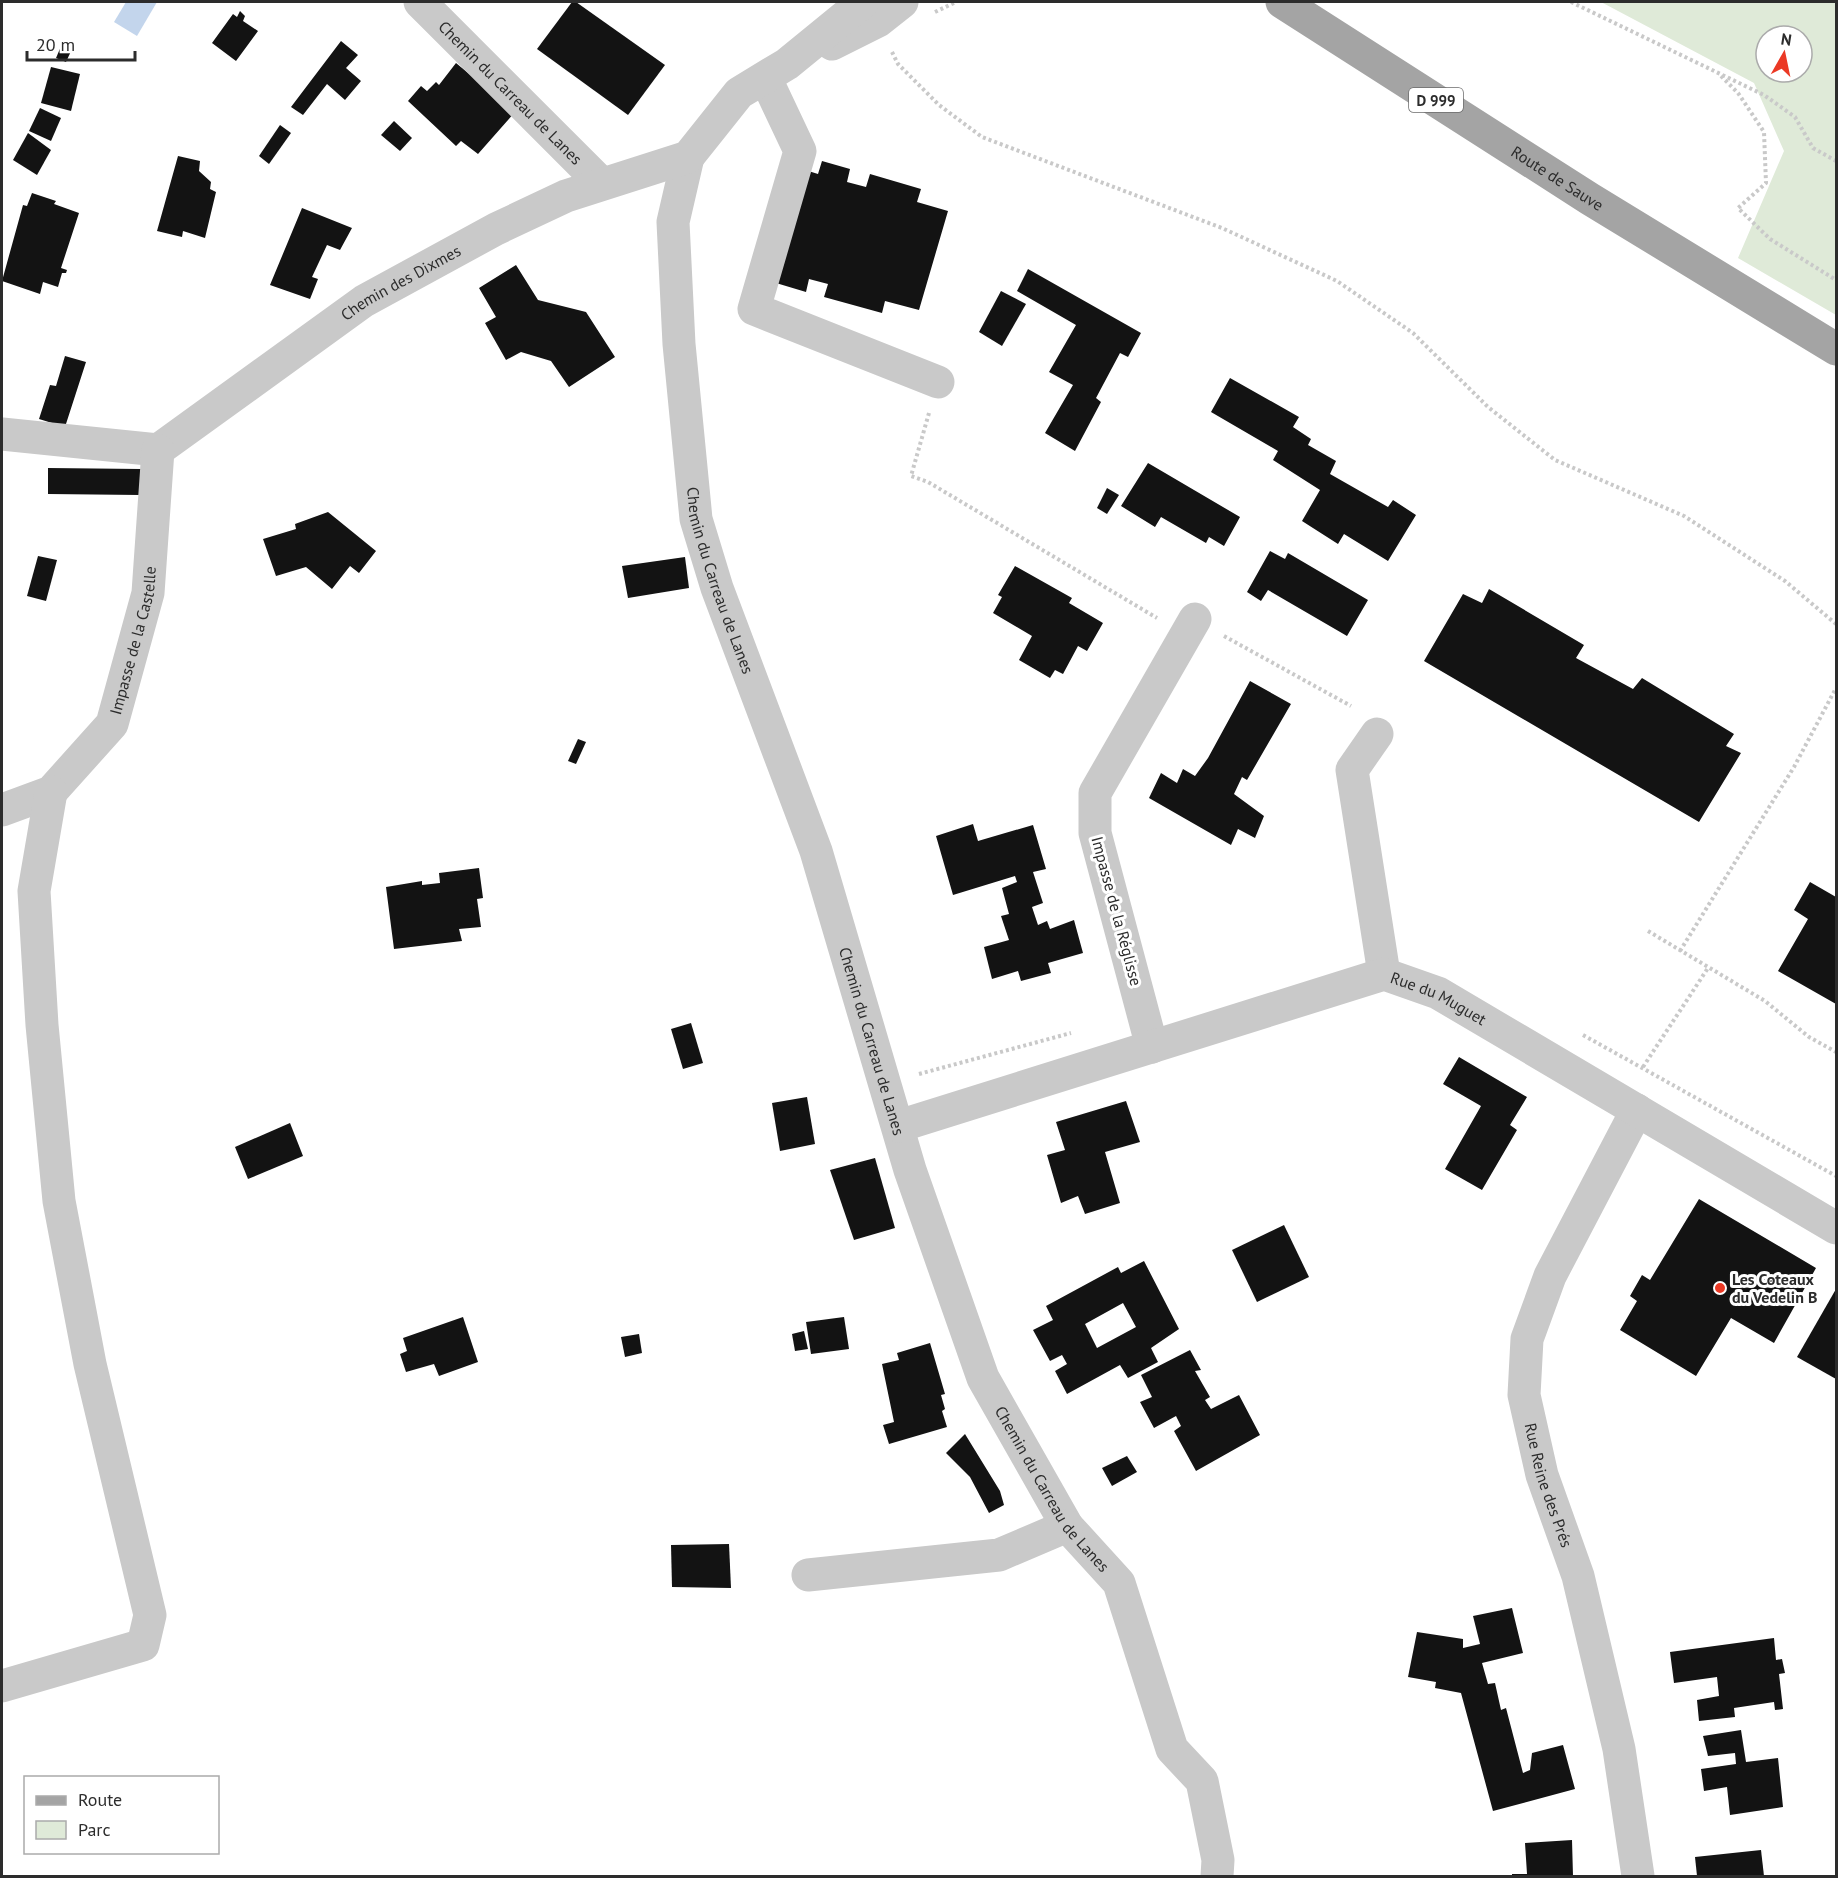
<svg xmlns="http://www.w3.org/2000/svg" width="1838" height="1878" font-family="'PT Sans',sans-serif">
<style>
.green{fill:#dfead8;fill-rule:evenodd}
.water{fill:#c3d5ec}
.building{fill:#131313;fill-rule:evenodd}
.lines{fill:none;stroke-linecap:round;stroke-linejoin:round}
.path{stroke:#c9c9c9;stroke-width:4;stroke-dasharray:3 3;stroke-linecap:butt}
.minor{stroke:#c9c9c9;stroke-width:33}
.major{stroke:#a4a4a4;stroke-width:33}
.poi-dot{fill:#eb3925;stroke:#fff;stroke-width:2}
.labels{text-anchor:middle;dominant-baseline:central;stroke-width:6;stroke-linejoin:round;paint-order:stroke}
.shield{fill:#fff;stroke:#6b6b6b;stroke-width:1.5}
.shield-label{font-size:15px;font-weight:bold;fill:#2c2c2c}
.street-label{font-size:16px;fill:#2c2c2c;stroke:#fff}
.poi-label{font-size:16px;font-weight:bold;fill:#2c2c2c;stroke:#fff;text-anchor:start}
</style>
<rect width="100%" height="100%" fill="#fff"/>
<!-- green -->
<path class="green" d="M1601,2H1836V315L1738,258L1784,151L1754,83ZM1766,36H1802V72H1766Z"/>
<!-- water -->
<path class="water" d="M126,2H157L137,36L114,22Z"/>
<!-- building -->
<g class="building">
<path d="M572,2H576L665,65L628,115L537,49Z"/>
<path d="M240,11L245,16L243,21L258,31L236,61L212,43L233,14L237,17Z"/>
<path d="M341,41L358,55L346,68L361,81L345,100L327,84L303,115L291,107Z"/>
<path d="M62,44L72,49L66,62L56,58Z"/>
<path d="M456,63L515,112L478,154L461,141L456,146L408,101L421,86L427,91L436,82L439,85Z"/>
<path d="M51,67L80,74L71,111L41,103Z"/>
<path d="M40,108L61,118L51,141L29,131Z"/>
<path d="M394,121L412,138L400,151L381,135Z"/>
<path d="M280,125L291,133L269,164L259,156Z"/>
<path d="M28,133L51,150L37,175L13,160Z"/>
<path d="M178,156L200,161L199,171L211,182L210,189L216,192L205,238L183,231L182,237L157,231Z"/>
<path d="M822,161L850,169L847,182L866,187L870,174L921,189L917,202L948,211L919,310L885,301L882,313L824,297L828,284L809,279L806,292L776,283L802,169L818,174Z"/>
<path d="M32,193L56,201L54,204L79,213L61,268L67,270L66,273H62L58,287L43,282L40,294L2,281L23,205L27,206Z"/>
<path d="M302,208L352,228L340,250L327,245L312,277L318,279L310,299L270,285Z"/>
<path d="M516,265L538,300L586,312L615,357L569,387L551,361L521,352L506,360L485,323L496,317L479,288Z"/>
<path d="M1028,269L1141,333L1128,357L1120,353L1096,398L1101,402L1075,451L1045,433L1073,385L1049,372L1076,325L1017,291Z"/>
<path d="M1001,291L1026,304L1002,346L979,332Z"/>
<path d="M65,356L86,362L65,427L39,419L50,385L56,386Z"/>
<path d="M1230,378L1299,417L1293,427L1311,439L1308,445L1336,461L1330,474L1388,507L1393,500L1416,515L1388,561L1344,534L1338,544L1302,521L1320,490L1273,460L1278,451L1211,412Z"/>
<path d="M1148,463L1240,517L1224,546L1209,537L1206,543L1161,517L1155,527L1121,506Z"/>
<path d="M48,468L141,469L140,495L48,494Z"/>
<path d="M1107,488L1119,495L1107,514L1097,508Z"/>
<path d="M328,512L376,551L359,573L350,566L332,589L306,567L276,576L263,539L296,529L295,524Z"/>
<path d="M1270,551L1285,559L1288,553L1368,600L1347,636L1268,590L1261,601L1247,592Z"/>
<path d="M38,556L57,560L46,601L27,596Z"/>
<path d="M685,557L689,588L628,598L622,566Z"/>
<path d="M1015,566L1072,598L1069,603L1103,623L1087,651L1078,646L1063,674L1055,670L1050,678L1019,660L1032,636L993,613L1002,597L998,595Z"/>
<path d="M1489,589L1584,645L1576,658L1633,689L1642,678L1734,734L1726,746L1741,753L1699,822L1424,661L1463,594L1482,603Z"/>
<path d="M1250,681L1291,704L1247,780L1242,777L1234,794L1264,816L1255,838L1238,829L1231,845L1149,798L1161,773L1177,783L1183,769L1195,776L1208,758Z"/>
<path d="M578,739L586,742L576,764L568,761Z"/>
<path d="M973,824L978,841L1033,825L1046,869L1033,872L1043,903L1032,907L1038,925L1047,921L1050,929L1074,920L1083,953L1048,963L1051,973L1021,981L1018,971L992,979L984,947L1009,940L1001,916L1009,914L1002,888L1017,882L1015,876L953,895L936,836Z"/>
<path d="M479,868L483,898L477,899L481,927L459,929L462,941L394,949L386,887L422,881V885L440,883L439,873Z"/>
<path d="M1810,882L1836,897V1004L1778,971L1808,919L1794,910Z"/>
<path d="M691,1023L703,1063L683,1069L671,1029Z"/>
<path d="M1459,1057L1527,1097L1510,1125L1517,1130L1482,1190L1445,1169L1481,1106L1443,1084Z"/>
<path d="M807,1097L815,1144L780,1151L772,1103Z"/>
<path d="M1126,1101L1140,1142L1105,1152L1120,1203L1085,1214L1078,1196L1061,1203L1047,1155L1065,1150L1056,1122Z"/>
<path d="M290,1123L303,1156L248,1179L235,1147Z"/>
<path d="M875,1158L895,1228L854,1240L830,1170Z"/>
<path d="M1699,1199L1816,1268L1774,1343L1731,1318L1696,1376L1620,1330L1637,1301L1630,1296L1642,1275L1650,1280Z"/>
<path d="M1284,1225L1309,1277L1257,1302L1232,1250Z"/>
<path d="M1144,1261L1179,1329L1151,1348L1158,1362L1128,1378L1120,1365L1067,1394L1055,1371L1067,1364L1062,1355L1050,1361L1033,1330L1053,1320L1046,1306L1118,1267L1121,1273ZM1123,1303L1136,1327L1097,1348L1085,1324Z"/>
<path d="M1836,1289V1379L1797,1357Z"/>
<path d="M463,1317L478,1362L439,1376L434,1364L406,1372L400,1354L407,1351L403,1338Z"/>
<path d="M844,1317L849,1349L811,1354L806,1322Z"/>
<path d="M804,1331L808,1349L795,1351L792,1334Z"/>
<path d="M639,1334L642,1353L625,1357L621,1337Z"/>
<path d="M930,1343L945,1394L941,1395L945,1409L942,1411L947,1427L889,1444L883,1425L894,1422L882,1364L899,1360L897,1353Z"/>
<path d="M1190,1350L1201,1370L1195,1371L1210,1397L1205,1400L1211,1409L1239,1395L1260,1435L1196,1471L1174,1431L1181,1426L1176,1416L1154,1428L1140,1402L1152,1397L1141,1375Z"/>
<path d="M965,1434L1000,1491L1004,1505L989,1513L970,1477L946,1453Z"/>
<path d="M1127,1456L1137,1472L1112,1486L1102,1468Z"/>
<path d="M729,1544L731,1588L672,1587L671,1545Z"/>
<path d="M1512,1608L1523,1653L1482,1663L1488,1684L1495,1683L1501,1710L1506,1708L1523,1773L1530,1770L1532,1753L1563,1745L1575,1789L1493,1811L1461,1693L1435,1688L1436,1682L1408,1677L1417,1632L1463,1639V1648L1480,1644L1473,1616Z"/>
<path d="M1774,1638L1776,1660L1782,1659L1785,1673L1779,1674L1783,1709L1775,1710L1774,1702L1734,1708L1735,1717L1699,1721L1697,1700L1719,1696L1717,1677L1674,1683L1670,1652Z"/>
<path d="M1741,1730L1746,1762L1778,1758L1783,1807L1730,1815L1727,1787L1704,1791L1701,1769L1736,1764L1735,1753L1708,1756L1703,1736Z"/>
<path d="M1572,1840L1573,1876H1512V1874H1527L1525,1843Z"/>
<path d="M1761,1850L1764,1876H1697L1695,1857Z"/>
</g>
<g class="lines">
<!-- path -->
<g class="path">
<path d="M1571,2L1764,95L1795,117L1813,148L1836,161"/>
<path d="M935,12L956,2"/>
<path d="M892,52L898,64L939,105L982,137L1222,228L1337,281L1413,333L1488,407L1555,460L1684,516L1785,581L1836,624"/>
<path d="M1721,76L1738,93L1764,132L1766,183L1738,208L1770,239L1836,280"/>
<path d="M929,413L911,476L928,482L1157,618"/>
<path d="M1224,636L1351,706"/>
<path d="M1648,931L1765,1001L1809,1037L1836,1052"/>
<path d="M1680,951L1794,767L1836,688"/>
<path d="M1583,1035L1836,1176"/>
<path d="M1643,1067L1708,968"/>
<path d="M919,1074L1071,1033"/>
</g>
<!-- minor -->
<g class="minor">
<path id="s1" d="M420,2L601,183"/>
<path d="M832,44L878,21L902,2"/>
<path d="M766,79L800,151L754,309L938,382"/>
<path id="s2" d="M688,157L673,222L679,344L696,519L717,588L816,851L910,1170L983,1378L1067,1526L1119,1583L1172,1749L1202,1781L1218,1860L1217,1876"/>
<path id="s3" d="M2,434L158,450L364,301L496,229L566,196L688,157L739,93L787,64L863,2"/>
<path d="M1377,734L1352,770L1384,974"/>
<path id="s4" d="M2,810L51,792L112,724L148,593L158,450"/>
<path d="M1152,1047L1095,833V793L1195,619"/>
<path id="s5" d="M1637,1110L1550,1276L1527,1339L1524,1395L1542,1475L1578,1576L1619,1749L1638,1876"/>
<path id="s6" d="M899,1126L1384,974L1438,993L1836,1228"/>
<path d="M808,1575L999,1555L1067,1526"/>
<path d="M2,1686L143,1645L150,1615L90,1364L59,1201L42,1025L34,891L51,792"/>
</g>
<!-- major -->
<path class="major" id="s7" d="M1282,2L1590,199L1836,349"/>
</g>
<!-- markers -->
<circle class="poi-dot" cx="1720" cy="1288" r="6"/>
<g class="labels">
<!-- shield labels -->
<rect class="shield" x="1409" y="88" width="54" height="24" rx="4.5"/>
<g class="shield-label">
<text x="1436" y="100">D 999</text>
</g>
<!-- street labels -->
<g class="street-label">
<text stroke="none"><textPath href="#s1" startOffset="128">Chemin du Carreau de Lanes</textPath></text>
<text stroke="none"><textPath href="#s7" startOffset="327">Route de Sauve</textPath></text>
<text stroke="none"><textPath href="#s3" startOffset="452">Chemin des Dixmes</textPath></text>
<text stroke="none"><textPath href="#s2" startOffset="430">Chemin du Carreau de Lanes</textPath></text>
<text stroke="none"><textPath href="#s4" startOffset="230">Impasse de la Castelle</textPath></text>
<text transform="translate(1117 911) rotate(75)">Impasse de la Réglisse</text>
<text stroke="none"><textPath href="#s6" startOffset="568">Rue du Muguet</textPath></text>
<text stroke="none"><textPath href="#s2" startOffset="916">Chemin du Carreau de Lanes</textPath></text>
<text stroke="none"><textPath href="#s5" startOffset="404">Rue Reine des Prés</textPath></text>
<text stroke="none"><textPath href="#s2" startOffset="1402">Chemin du Carreau de Lanes</textPath></text>
</g>
<!-- poi labels -->
<g class="poi-label">
<text x="1732" y="1279">Les Coteaux<tspan x="1732" dy="18">du Vedelin B</tspan></text>
</g>
</g>
<!-- border -->
<rect width="1838" height="1878" fill="none" stroke="#2c2c2c" stroke-width="6"/>
<!-- legend -->
<rect x="24" y="1776" width="195" height="78" fill="#ffffff" stroke="#ababab" stroke-width="1.5"/>
<rect x="36" y="1796" width="30" height="9" fill="#a4a4a4" stroke="#ababab" stroke-width="1.5"/>
<text x="78" y="1806" font-size="18" fill="#2c2c2c">Route</text>
<rect x="36" y="1821" width="30" height="18" fill="#dfead8" stroke="#ababab" stroke-width="1.5"/>
<text x="78" y="1836" font-size="18" fill="#2c2c2c">Parc</text>
<!-- north arrow -->
<g transform="translate(1784 54) rotate(9)"><circle r="28" fill="#ffffff" stroke="#ababab" stroke-width="1.5"/>
<path d="M0-4.5L10 22L0 15L-10 22Z" fill="#eb3925"/>
<text y="-9" font-size="16" font-weight="bold" text-anchor="middle" fill="#2c2c2c">N</text>
</g>
<!-- scale -->
<path d="M27 51v9h108v-9" fill="none" stroke="#2c2c2c" stroke-width="3"/>
<text x="36" y="51" font-size="18" fill="#2c2c2c" stroke="#ffffff" stroke-width="4.5" paint-order="stroke">20 m</text>
</svg>
